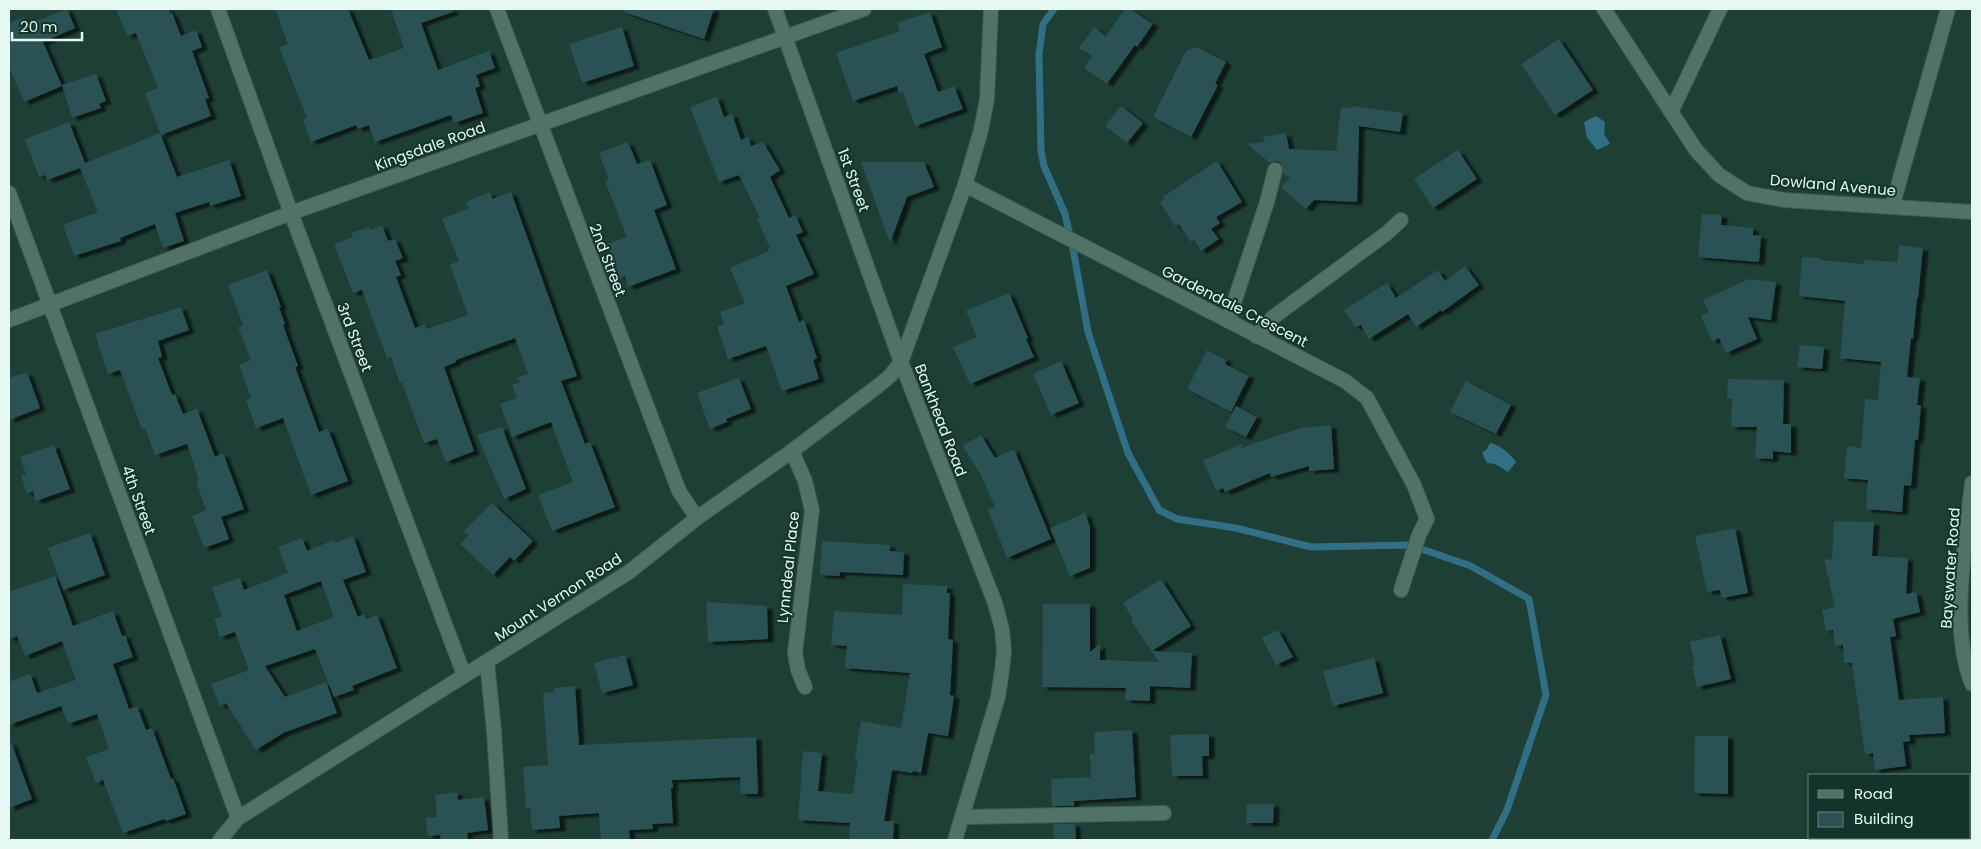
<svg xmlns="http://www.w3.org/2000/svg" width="1981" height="849" font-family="Poppins,sans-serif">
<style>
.water{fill:#326f84}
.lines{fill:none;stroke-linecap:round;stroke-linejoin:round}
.stream{stroke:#326f84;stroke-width:7}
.building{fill:#2b5152;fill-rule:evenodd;filter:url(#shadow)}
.service-casing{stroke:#3e5c53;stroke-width:16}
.minor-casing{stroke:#3e5c53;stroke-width:16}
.service{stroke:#507267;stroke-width:14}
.minor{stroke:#507267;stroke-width:14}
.labels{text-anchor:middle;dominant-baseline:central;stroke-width:4;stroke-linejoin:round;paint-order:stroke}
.street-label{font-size:15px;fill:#e5f8f1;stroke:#13342b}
</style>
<defs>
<filter id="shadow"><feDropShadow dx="5.5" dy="3" stdDeviation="1" flood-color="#0009"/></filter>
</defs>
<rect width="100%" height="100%" fill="#1e3f35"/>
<!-- water -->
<g class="water">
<path d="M1596,116L1605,122L1604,134L1610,144L1597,150L1587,138L1584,122Z"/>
<path d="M1490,443C1501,446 1509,452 1516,462L1508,472L1495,464L1487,463L1482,453L1487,449Z"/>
</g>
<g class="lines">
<!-- stream -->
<path class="stream" d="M1054,9L1043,24L1039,54L1041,151L1044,166L1065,214L1073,249L1088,332L1128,453L1159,510L1177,519L1236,528L1311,547L1410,545L1471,566L1529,599L1546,695L1507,810L1492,840"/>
</g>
<!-- building -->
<g class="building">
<path d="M67,9L75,28L43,42L62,86L24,102L9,66V23L24,17L27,25Z"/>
<path d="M116,9H168L170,13H172L181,36L196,30L202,47L192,51L209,98L205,99L211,116L161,135L145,93L158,88L136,33L127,36Z"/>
<path d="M275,9H348L369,60L404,48L391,9H453V12L421,23L438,70L489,51L495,68L476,75L480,86L475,88L483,113L454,123L451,115L375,142L369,125L358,129L356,125L311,142L303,119L307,118L279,47L288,44Z"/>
<path d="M625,9H714L704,39L624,12Z"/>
<path d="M1125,9H1130L1153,24L1137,47L1135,45L1107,84L1084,68L1092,56L1079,48L1094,27L1106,36Z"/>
<path d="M930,12L942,47L924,54L938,92L954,86L963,109L915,126L903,92L899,93L897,86L853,101L836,53L900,31L897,23Z"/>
<path d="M622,27L634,66L582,83L569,44Z"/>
<path d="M1559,39L1593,90L1555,115L1521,64Z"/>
<path d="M1197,47L1226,62L1215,84L1218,85L1191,137L1153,117L1186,51Z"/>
<path d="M96,74L106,101L99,104L101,108L72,118L62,85Z"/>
<path d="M717,97L724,117L732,114L741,140L748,137L751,146L763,142L780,170L770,177L789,218L795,215L803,232L796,235L814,274L786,286L799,322L804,320L817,358L813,360L819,379L782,391L766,346L728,359L717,326L724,324L720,312L745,303L730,268L769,251L768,249L770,248L757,219L760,218L739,175L719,182L690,107Z"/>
<path d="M1121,106L1143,123L1127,143L1105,126Z"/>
<path d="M1352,106L1403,113L1400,132L1359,126L1357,202L1314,200L1306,209L1281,187L1290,178L1283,173L1281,164L1277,161L1270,163L1247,144L1264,142L1263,137L1286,133L1289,149L1336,151L1341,107L1352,108Z"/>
<path d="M69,122L85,163L160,133L177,177L229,160L241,196L210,206L209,202L175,213L184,241L163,248L155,224L120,238L121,241L74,256L63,225L98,212L80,168L47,180L45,175L39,177L25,139Z"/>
<path d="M628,142L637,164L650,160L667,205L654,210L676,269L628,287L625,276L620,278L607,244L627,237L605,181L609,180L599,153Z"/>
<path d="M1458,150L1477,179L1433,208L1414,179Z"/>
<path d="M1217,161L1242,202L1216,217L1220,223L1211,229L1219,239L1201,251L1194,240L1191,242L1179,224L1175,226L1160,202L1165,199L1163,197Z"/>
<path d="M861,162H924L934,187L907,197L890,243Z"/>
<path d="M490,192L492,199L511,192L577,376L561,381L585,444L590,442L615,507L552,531L538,495L573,482L551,422L512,437L500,404L517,398L512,385L520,382L518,377L528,374L515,338L456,360V362L444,367L474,451L446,462L437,439L424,443L402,382L400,383L391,357L387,358L362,290L353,293L334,244L353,237L351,233L369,227L370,230L382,225L388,241L395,239L403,258L395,261L401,275L396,277L415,328L425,324L426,329L468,315L450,265L459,261L442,219L469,208L466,202Z"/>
<path d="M1702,214L1722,215L1721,225L1753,228V235L1761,236L1759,262L1698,257Z"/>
<path d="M1899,245L1923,248L1918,298H1917L1913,339L1911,338L1907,377L1920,378L1917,405H1921L1918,440H1915L1911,486L1904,485L1902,512L1866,509L1868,480L1844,478L1847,446L1861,448L1865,399L1878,400L1881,362L1840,358L1845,301L1799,296L1802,257L1820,258V260L1864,264L1865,260L1897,262Z"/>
<path d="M1465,266L1479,285L1442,312L1441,310L1416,327L1408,314L1369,339L1361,325L1355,327L1344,310L1387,283L1396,298L1438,270L1445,281Z"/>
<path d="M267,270L281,307H279L285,324L283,325L298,366L295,367L319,432L328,429L348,481L311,495L283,418L256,428L246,400L251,398L239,365L251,360L238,327L243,325L228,285Z"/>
<path d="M1749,279L1776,282L1771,320L1748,317L1757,339L1726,353L1719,338L1712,341L1701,316L1709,312L1703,300Z"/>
<path d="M1009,293L1028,338L1026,339L1034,357L970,384L953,347L977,337L966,311Z"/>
<path d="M181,307L189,330L158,341L162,357L158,358L172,395L175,394L183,414L197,409L215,457L223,453L244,509L221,517L229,539L204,548L192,516L206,510L196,481L199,480L187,444L155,455L145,428L142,429L120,370L108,374L95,334Z"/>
<path d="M1800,345L1824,347L1822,369L1797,367Z"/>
<path d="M1207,350L1227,360L1225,364L1249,376L1231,412L1187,389Z"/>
<path d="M1061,361L1079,403L1051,415L1033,374Z"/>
<path d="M27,372L40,408L9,420V378Z"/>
<path d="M739,378L751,409L726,419L727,422L710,429L697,393Z"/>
<path d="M1728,379L1784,380L1783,424H1791V453L1773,451V459L1755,458L1757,427H1731L1732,399H1727Z"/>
<path d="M1466,381L1511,405L1496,434L1450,412Z"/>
<path d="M1236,406L1257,417L1246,437L1225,427Z"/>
<path d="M1331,425L1334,469L1309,471V466L1271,477L1270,473L1225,492L1223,488L1216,491L1203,460L1242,444L1241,448L1301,428Z"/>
<path d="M502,427L526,489L504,499L477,435Z"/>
<path d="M981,435L995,458L1014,449L1051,539L1007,558L988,510L995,507L981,475L963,446Z"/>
<path d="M54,445L70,489L36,501L33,491L27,493L21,476L26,474L20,457Z"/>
<path d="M492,503L533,541L514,561L510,557L493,575L460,544L469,535L464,531Z"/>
<path d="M1085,513L1090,527V568L1070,576L1050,528Z"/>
<path d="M1834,521L1874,522L1872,556L1908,558L1906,594L1916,592L1920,612L1893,619L1896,636L1890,637L1899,700L1943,697L1945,733L1909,735L1910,741L1903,742L1906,766L1875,770L1873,753L1865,754L1852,663H1844L1843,645L1835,646L1833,630L1826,631L1822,610L1835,607L1824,559L1832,560Z"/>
<path d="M1735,528L1748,593L1722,598L1720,590L1707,592L1695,536Z"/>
<path d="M90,533L105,575L63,590L48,548Z"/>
<path d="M353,536L366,572L343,580L358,617L364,614L366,619L377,615L397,668L352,686L354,690L334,697L315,649L265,666L285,697L326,682L337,713L283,733L256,750L226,703L220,706L211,684L249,670L235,632L220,637L214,619L222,617L212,587L240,578L244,590L288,573L278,547L302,538L307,551L334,540L335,543ZM321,581L334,617L297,631L284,595Z"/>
<path d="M822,541L890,545V551L904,552L903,575L840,572V576L820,575Z"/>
<path d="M55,576L73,626L113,611L122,636L125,635L133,657L113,664L129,709L137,706L146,730L152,728L171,779L173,778L186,814L166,821L164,819L123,833L103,780L96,783L86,757L109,749L97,714L68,724L61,706L9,725V682L30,674L37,693L76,680L62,641L25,656L17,636L9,639V592Z"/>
<path d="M1161,579L1191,626L1152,651L1192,653L1190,688L1150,686V701L1125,700L1126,688L1042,687L1043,604H1090V652L1100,644V660L1159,662L1131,621L1133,619L1123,603Z"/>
<path d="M903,584L947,586V593H950L948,639L953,640L950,695L954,696L948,736L928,733L921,773L913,771L912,773L892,770L884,821H894L893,840H849L850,823L798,820L803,751L822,753L818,791L853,794L858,759H855L861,721L901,728L910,673L845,668L847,646L831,645L834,611L902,615Z"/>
<path d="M706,602L767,606L768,639L708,642Z"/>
<path d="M1278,630L1293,657L1276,665L1262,638Z"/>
<path d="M1720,635L1731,679L1697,687L1692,666L1695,665L1690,642Z"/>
<path d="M625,655L633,685L602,693L594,663Z"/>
<path d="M1374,658L1383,693L1333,706L1323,671Z"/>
<path d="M575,686L579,745L756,737L758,794H741L740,777L672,780L673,788H671L673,823L652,824L653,829L629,830L630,840H601L599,813L559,816L560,828L532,830L530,807L526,808L523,767L548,765L543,693L554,692V688Z"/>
<path d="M1132,730L1136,797L1074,801V806H1052L1051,779L1091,777L1090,754H1095L1094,732Z"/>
<path d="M1209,734V756H1202L1203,776H1172L1170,735Z"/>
<path d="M1695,736H1728V794L1694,793Z"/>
<path d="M9,742H11L32,799L9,808Z"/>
<path d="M457,792L458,800L484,797L488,830L467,833L468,840H441L440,835L428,836L426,818L437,817L435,795Z"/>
<path d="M1247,804H1274L1273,823H1246Z"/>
<path d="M1053,824H1075L1076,840H1054Z"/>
</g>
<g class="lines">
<defs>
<g id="service">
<path d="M1671,112L1720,9"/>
<path d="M1892,207L1948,9"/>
<path d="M1228,321L1267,202L1275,170"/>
<path d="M1256,336L1272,318L1387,233L1401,220"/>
<path d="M1401,590L1419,535L1427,519"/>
<path d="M962,817L1164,813"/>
</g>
<g id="minor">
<path d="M218,9L291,213L464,675"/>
<path d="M497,9L679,491L697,518"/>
<path d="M1604,9L1696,150L1719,175L1747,193L1784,200L1972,212"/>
<path d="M965,185L1345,381L1367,398L1414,485L1427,519"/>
<path d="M9,193L238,818"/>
<path d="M9,320L291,213L864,9"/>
<path d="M792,451L805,481L812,510L795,653L798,670L805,687"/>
<path d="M1972,483C1966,542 1949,628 1972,684"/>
<path d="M487,662L494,731L501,840"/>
<path d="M220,840L238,818L629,572L697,518L792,451L878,386L891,375L901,362L775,9"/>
<path d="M955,840L998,697L1002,670L1004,651L1002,629L995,603L901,362L965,185L981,130L987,99L991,9"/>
</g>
</defs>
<!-- service casing -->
<use href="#service" class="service-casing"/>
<!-- minor casing -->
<use href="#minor" class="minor-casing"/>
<!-- service -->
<use href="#service" class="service"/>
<!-- minor -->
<use href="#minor" class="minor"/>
</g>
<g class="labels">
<!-- street labels -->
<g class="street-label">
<text transform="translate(430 146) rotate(-20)">Kingsdale Road</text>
<text transform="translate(854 180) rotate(70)">1st Street</text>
<text transform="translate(1833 185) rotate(5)">Dowland Avenue</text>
<text transform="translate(608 260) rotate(69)">2nd Street</text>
<text transform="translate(1235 306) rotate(27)">Gardendale Crescent</text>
<text transform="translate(355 337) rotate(69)">3rd Street</text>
<text transform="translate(941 420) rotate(69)">Bankhead Road</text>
<text transform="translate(139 500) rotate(70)">4th Street</text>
<text transform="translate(788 567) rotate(-84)">Lynndeal Place</text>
<text transform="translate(1950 568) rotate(-86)">Bayswater Road</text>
<text transform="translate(558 597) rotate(-33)">Mount Vernon Road</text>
</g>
</g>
<!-- border -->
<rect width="1981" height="849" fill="none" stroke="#e5f8f1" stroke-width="20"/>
<!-- legend -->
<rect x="1808" y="774" width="162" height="65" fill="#13342b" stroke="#67827a"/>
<rect x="1818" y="790" width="25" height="8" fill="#507267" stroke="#67827a"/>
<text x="1854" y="799" font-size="15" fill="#e5f8f1">Road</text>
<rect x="1818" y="812" width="25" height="15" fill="#2b5152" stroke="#67827a"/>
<text x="1854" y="824" font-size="15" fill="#e5f8f1">Building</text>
<!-- scale -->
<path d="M12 32v8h70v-8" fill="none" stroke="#e5f8f1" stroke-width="2.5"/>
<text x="20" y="32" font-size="15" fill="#e5f8f1" stroke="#13342b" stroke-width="4" paint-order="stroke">20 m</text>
</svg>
